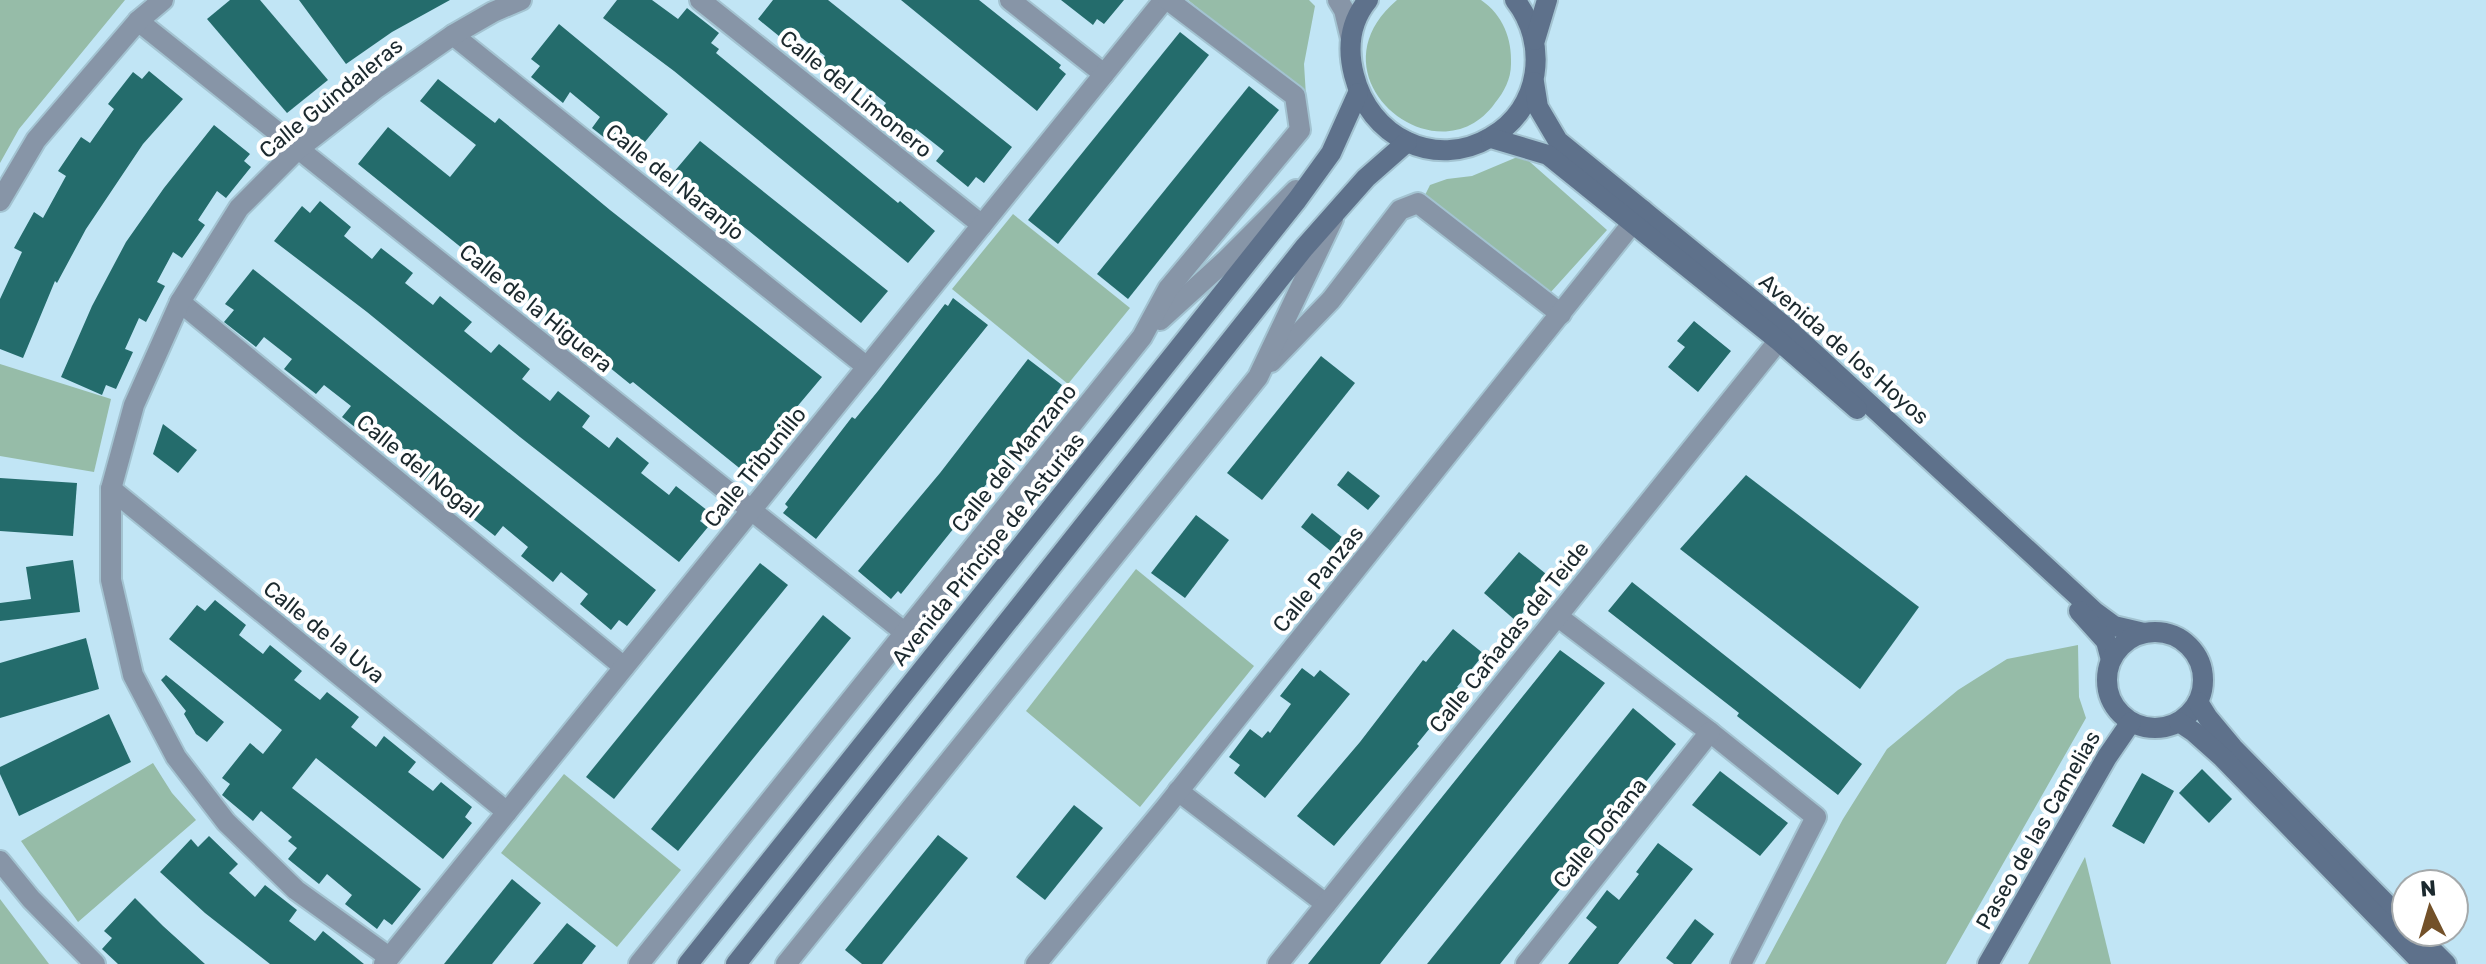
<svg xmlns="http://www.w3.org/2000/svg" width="2486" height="964" font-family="Rubik,sans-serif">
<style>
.green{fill:#96bca8}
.building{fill:#246c6c}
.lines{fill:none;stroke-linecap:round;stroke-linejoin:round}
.street-casing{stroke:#a3c3d1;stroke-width:24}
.secondary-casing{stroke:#a3c3d1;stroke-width:24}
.street{stroke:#8795a7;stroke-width:20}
.secondary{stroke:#5e718b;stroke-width:20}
.labels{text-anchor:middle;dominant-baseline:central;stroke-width:8;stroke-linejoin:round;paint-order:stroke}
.street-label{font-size:22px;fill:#1b292e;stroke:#fff}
</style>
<rect width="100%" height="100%" fill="#c1e5f5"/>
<!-- green -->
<g class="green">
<path d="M0,0H125L19,129L0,163Z"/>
<path d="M1188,0H1309L1315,6L1304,64L1306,96Z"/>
<path d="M1397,0H1481C1503,15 1512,39 1511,64C1511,79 1504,92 1495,103C1438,183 1306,77 1397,0Z"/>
<path d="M1522,155L1607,230L1550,293L1424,197L1430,185L1447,179L1472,176Z"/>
<path d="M1013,214L1130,308L1068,384L952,289Z"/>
<path d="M0,364L111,399L94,472L0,456Z"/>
<path d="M1136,569L1254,666L1140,807L1026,711Z"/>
<path d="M2078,645L2079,697L2086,718L1946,964H1765L1843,819L1887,749L1958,690L2007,659Z"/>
<path d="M153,763L172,793L196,820L78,922L21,841Z"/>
<path d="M564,774L681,870L617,947L501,853Z"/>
<path d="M2085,857L2111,964H2028Z"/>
<path d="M0,899L49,964H0Z"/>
</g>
<!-- building -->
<g class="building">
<path d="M230,0H260L328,80L287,113L207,19Z"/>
<path d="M299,0H450L392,32L346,64Z"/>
<path d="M617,0H652L678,19L687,8L719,33L711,43L719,49L716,53L898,203L900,201L935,231L908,263L674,71L603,18Z"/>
<path d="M773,0H828L1012,147L984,183L976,177L968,187L936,161L944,151L916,129L909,139L877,114L886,103L857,80L849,90L817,65L825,56L798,35L790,45L758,19Z"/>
<path d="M901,0H979L1061,65L1059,68L1066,74L1037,111Z"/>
<path d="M1061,0H1124L1104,24L1097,19L1093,25Z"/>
<path d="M559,24L668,114L639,149L632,143L624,153L592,128L600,117L570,92L563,103L531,77L540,66L531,59Z"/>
<path d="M1180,32L1209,55L1058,244L1028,220Z"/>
<path d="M149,71L183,99L143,144L86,229L57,283L55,281L23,358L0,349V299L22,252L14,248L34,212L43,218L66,176L58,171L81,137L90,143L114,109L108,104L133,72L142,79Z"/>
<path d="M438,79L495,123L499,118L610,210L822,377L743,471L633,382L630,384L358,164L388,127L450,177L476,145L420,101Z"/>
<path d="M1249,86L1279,110L1128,299L1097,274Z"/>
<path d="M214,125L250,154L244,161L251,167L226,198L217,191L198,220L205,225L182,258L173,252L157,282L165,286L146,322L139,318L125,349L133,352L116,389L106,385L102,395L61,377L92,306L126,242L164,188Z"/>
<path d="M700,141L888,291L861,323L749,231L673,173Z"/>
<path d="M320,201L351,227L344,236L372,259L381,248L413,273L405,283L433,305L440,296L472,322L464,331L491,353L499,344L530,369L522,379L550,401L558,391L590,416L582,427L609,448L617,437L649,463L641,473L669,495L676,486L708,511L700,521L708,527L679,562L520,437L367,312L274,241L302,206L310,213Z"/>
<path d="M253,269L656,590L627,626L619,620L611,630L580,604L588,594L561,572L553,582L521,556L528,547L503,526L495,536L463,511L471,501L442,478L434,489L402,463L410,454L382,432L374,442L342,417L351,406L324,385L316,394L284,369L292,359L264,337L256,347L224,322L234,310L225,304Z"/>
<path d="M953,298L988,325L816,539L783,513L788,507L785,504L852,417L855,419L878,391L945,304L948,306Z"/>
<path d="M1694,321L1731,351L1698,392L1668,367L1685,347L1677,341Z"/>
<path d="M1321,356L1355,383L1262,500L1227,473Z"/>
<path d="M1028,359L1062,385L1057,392L1060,395L993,482L990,480L968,506L970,508L901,594L898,591L891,599L858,571L940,473Z"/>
<path d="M163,424L197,450L178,473L153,454Z"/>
<path d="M1348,471L1380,496L1368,510L1337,485Z"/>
<path d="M1746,475L1919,607L1860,689L1680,549Z"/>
<path d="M0,478L77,483L73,536L0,531Z"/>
<path d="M1312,513L1343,538L1332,552L1301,527Z"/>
<path d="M1196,515L1229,540L1185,598L1151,573Z"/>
<path d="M1519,552L1551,578L1516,621L1484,593Z"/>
<path d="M73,560L80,612L0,621V603L31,599L26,567Z"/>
<path d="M760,563L788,585L614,799L586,777Z"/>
<path d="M1632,582L1862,764L1838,795L1737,716L1739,713L1608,611Z"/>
<path d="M215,600L246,625L239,635L263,654L270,645L302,671L294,680L320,700L327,692L359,717L351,727L376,747L384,736L416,762L408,772L433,791L441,782L472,807L465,817L472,823L443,859L316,758L292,788L421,889L392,925L384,919L377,929L345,904L352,895L327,874L319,884L288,859L297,848L288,841L292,837L261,811L253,821L222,795L230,784L222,778L250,743L263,754L282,730L169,639L197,605L205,611Z"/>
<path d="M823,615L851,638L678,851L651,829Z"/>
<path d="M1453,629L1484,654L1457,687L1461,690L1417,744L1419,746L1334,846L1297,816L1360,742L1423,660L1426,662Z"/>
<path d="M86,638L99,689L0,718V663Z"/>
<path d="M1560,650L1605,683L1399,940L1380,964H1308Z"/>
<path d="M1302,668L1314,677L1320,670L1350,694L1265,798L1234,773L1240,765L1229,757L1250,729L1262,738L1268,731L1270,733L1291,704L1280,696Z"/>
<path d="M166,675L224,722L207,742L196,734L184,714L186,711L161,680Z"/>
<path d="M1633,708L1676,744L1602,837L1500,964H1427Z"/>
<path d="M109,714L131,762L19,816L0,774V767Z"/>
<path d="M2202,769L2232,799L2209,823L2179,793Z"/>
<path d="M1720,771L1788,823L1760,856L1692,805Z"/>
<path d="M2142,773L2174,791L2144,844L2112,826Z"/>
<path d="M1074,805L1103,828L1045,900L1016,877Z"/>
<path d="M938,835L968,858L882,964H862L845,950Z"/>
<path d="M209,836L238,864L229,873L255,897L265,885L297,910L289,921L315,941L323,931L364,964H270L205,913L160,872L191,839L198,847Z"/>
<path d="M1658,843L1693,869L1618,964H1568L1597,927L1586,918L1607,890L1619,900L1639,874L1636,872Z"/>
<path d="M512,879L541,903L492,964H444Z"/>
<path d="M135,898L163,926L205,964H118L102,949L112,938L104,931Z"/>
<path d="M1695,919L1714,934L1691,964H1674L1666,958Z"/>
<path d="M567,923L596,946L582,964H533Z"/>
</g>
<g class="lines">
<defs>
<g id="street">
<path d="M700,0L982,225"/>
<path d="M1010,0L1104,74"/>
<path d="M1338,0L1344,10L1351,39"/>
<path d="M138,21L904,632"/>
<path d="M453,35L867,367"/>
<path d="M0,201L36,140L138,21L163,0"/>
<path d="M180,302L624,667"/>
<path d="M1160,320L1225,261L1296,190"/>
<path d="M1271,362L1331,300L1400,210L1418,203L1561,314"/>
<path d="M111,489L507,812"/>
<path d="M1557,616L1710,732L1816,817L1741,964"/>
<path d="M1178,791L1326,904"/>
<path d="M0,861L31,899L95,964"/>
<path d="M389,957L296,890L226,822L176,757L133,675L111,580V489L134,405L180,302L239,208L298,149L375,89L453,35L493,12L521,0"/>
<path d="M384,964L1164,0"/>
<path d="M639,964L1142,337L1168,289L1300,130L1295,96L1168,0"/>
<path d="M786,964L1258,377L1333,219"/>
<path d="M1036,964L1165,808L1643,210"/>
<path d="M1278,964L1788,329"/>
<path d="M1526,964L1710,732"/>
</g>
<g id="secondary">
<path d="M1368,0C1350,22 1347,48 1354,75C1369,136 1434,171 1491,137C1541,109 1549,43 1515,0"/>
<path d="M1535,40L1547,0"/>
<path d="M1534,82L1538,107L1558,141L1788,329L2095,612L2114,626L2144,633"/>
<path d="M1491,138L1548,155L1779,341L1857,409"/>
<path d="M2079,611L2106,641L2111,660"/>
<circle cx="2155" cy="680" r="48"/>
<path d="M2198,702L2208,718L2233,748L2406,924"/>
<path d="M2179,722L2194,732L2222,757L2423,964"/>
<path d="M2414,932L2446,964"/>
<path d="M688,964L1297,200L1331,153L1358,93"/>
<path d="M736,964L1304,248L1366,178L1407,142"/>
<path d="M1988,964L2107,757L2131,722"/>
</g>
</defs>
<!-- street casing -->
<use href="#street" class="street-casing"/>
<!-- secondary casing -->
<use href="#secondary" class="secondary-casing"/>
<!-- street -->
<use href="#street" class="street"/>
<!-- secondary -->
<use href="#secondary" class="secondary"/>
</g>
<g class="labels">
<!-- street labels -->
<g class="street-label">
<text transform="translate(856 94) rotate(39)">Calle del Limonero</text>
<text transform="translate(331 98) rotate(-39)">Calle Guindaleras</text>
<text transform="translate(675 182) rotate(39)">Calle del Naranjo</text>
<text transform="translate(536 308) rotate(39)">Calle de la Higuera</text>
<text transform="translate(1844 349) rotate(41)">Avenida de los Hoyos</text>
<text transform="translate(1014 458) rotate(-51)">Calle del Manzano</text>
<text transform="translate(418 466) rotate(39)">Calle del Nogal</text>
<text transform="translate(755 467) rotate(-51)">Calle Tribunillo</text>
<text transform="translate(988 549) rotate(-51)">Avenida Príncipe de Asturias</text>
<text transform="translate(1318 579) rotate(-51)">Calle Panzas</text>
<text transform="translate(324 632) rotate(39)">Calle de la Uva</text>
<text transform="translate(1509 637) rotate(-51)">Calle Cañadas del Teide</text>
<text transform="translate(2038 830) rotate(-60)">Paseo de las Camelias</text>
<text transform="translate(1600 833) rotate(-51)">Calle Doñana</text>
</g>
</g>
<!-- north arrow -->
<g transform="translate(2430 908) rotate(355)"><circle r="38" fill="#ffffff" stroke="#a4a9ab" stroke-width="2"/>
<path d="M0-6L14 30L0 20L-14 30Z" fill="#735129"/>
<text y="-12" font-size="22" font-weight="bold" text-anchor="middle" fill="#1b292e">N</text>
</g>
</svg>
